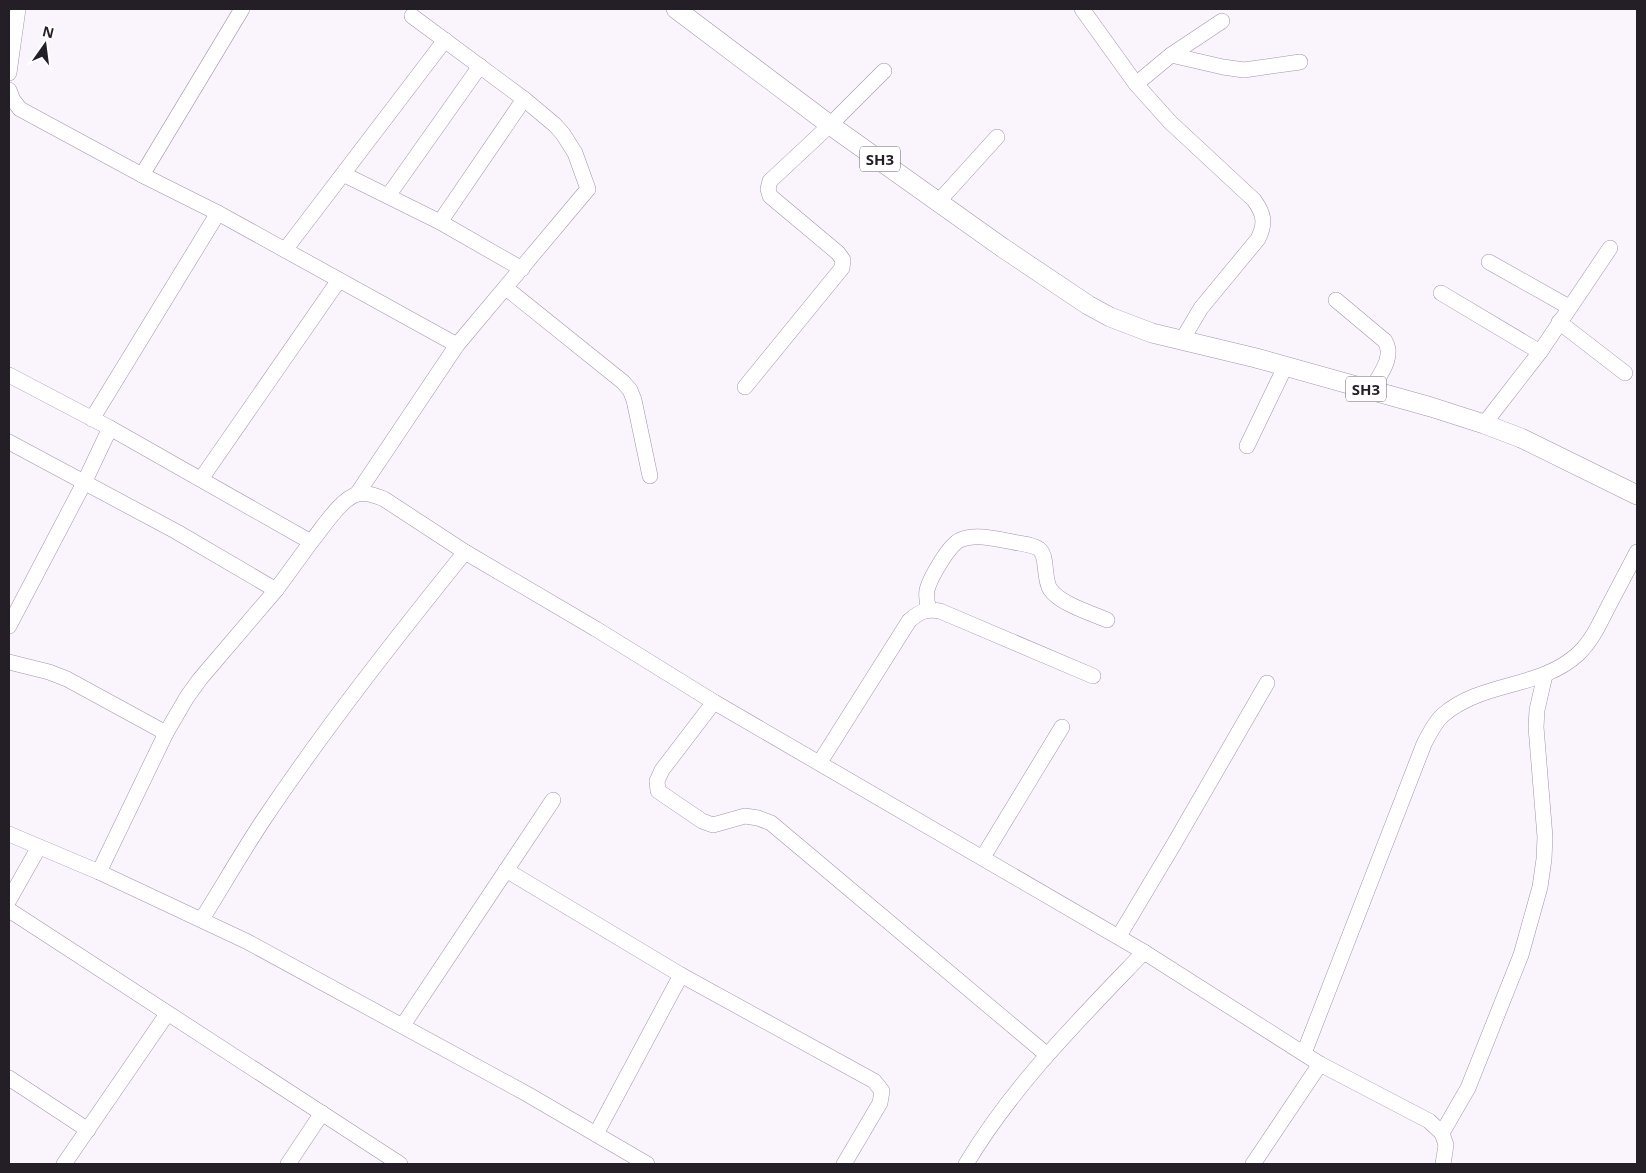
<svg xmlns="http://www.w3.org/2000/svg" width="1646" height="1173" font-family="'Open Sans',sans-serif">
<style>
.lines{fill:none;stroke-linecap:round;stroke-linejoin:round}
.minor-casing{stroke:#a394aa;stroke-width:16}
.major-casing{stroke:#a394aa;stroke-width:20}
.minor{stroke:#fff;stroke-width:15}
.major{stroke:#fff;stroke-width:19}
.labels{text-anchor:middle;dominant-baseline:central;stroke-width:4;stroke-linejoin:round;paint-order:stroke}
.shield{fill:#fff;stroke:#666268;stroke-width:1}
.shield-label{font-size:15px;font-weight:bold;fill:#241f27}
</style>
<rect width="100%" height="100%" fill="#faf4fd"/>
<g class="lines">
<defs>
<g id="minor">
<path d="M1082,9L1136,84L1170,122L1254,200C1264,214 1266,223 1258,239L1201,308L1182,340"/>
<path d="M1171,55L1223,67L1244,70L1300,62"/>
<path d="M9,73L18,9"/>
<path d="M1136,84L1171,55L1222,21"/>
<path d="M9,90L13,100L20,109L142,175L218,213L457,345"/>
<path d="M343,174L440,222L522,269"/>
<path d="M142,175L242,9"/>
<path d="M388,196L480,66"/>
<path d="M939,201L997,137"/>
<path d="M440,222L524,99"/>
<path d="M285,250L445,40"/>
<path d="M1489,262L1569,307"/>
<path d="M506,288L623,382L630,390L634,400L650,476"/>
<path d="M1441,293L1540,352"/>
<path d="M1336,300L1385,341C1395,357 1379,376 1371,390"/>
<path d="M1559,322L1625,373"/>
<path d="M9,375L110,428L311,542C322,529 341,498 358,494C366,492 377,496 384,499L465,552L596,629L714,702L1144,952"/>
<path d="M745,387L842,268L843,260L838,253L770,196L768,189L770,181L830,125L884,71"/>
<path d="M92,419L218,213"/>
<path d="M1484,424L1540,352L1610,248"/>
<path d="M9,442L177,532L276,590"/>
<path d="M1247,446L1285,367"/>
<path d="M201,479L339,280"/>
<path d="M357,494L457,345L588,189L575,153L563,134L555,125L524,99L412,16"/>
<path d="M929,609C927,603 926,597 927,590C930,578 949,545 960,540C976,533 997,539 1013,542C1021,544 1032,544 1039,549C1048,556 1043,577 1050,589C1060,604 1091,613 1107,620"/>
<path d="M9,626L84,483L110,428"/>
<path d="M9,662L49,672L67,679L166,733"/>
<path d="M714,702L662,770L657,781L658,791L702,821L713,825L745,816L758,818L771,823L1046,1054"/>
<path d="M820,762L909,621C920,611 926,609 940,611L1093,676"/>
<path d="M9,834L99,872L248,942L527,1094L647,1164"/>
<path d="M983,857L1062,727"/>
<path d="M506,870L681,975L874,1081L882,1091L880,1103L844,1164"/>
<path d="M99,872L166,733L187,697L200,679L276,590L311,542"/>
<path d="M9,900L39,847"/>
<path d="M9,910L400,1164"/>
<path d="M202,919C222,887 241,854 262,822C325,728 395,639 465,552"/>
<path d="M1119,936L1174,844L1267,683"/>
<path d="M403,1025L553,800"/>
<path d="M1304,1053L1424,744C1429,734 1435,722 1443,715C1482,681 1540,689 1578,654C1591,642 1599,625 1607,609C1617,590 1627,571 1637,552"/>
<path d="M9,1078L88,1130"/>
<path d="M1442,1133L1446,1145L1443,1164"/>
<path d="M596,1134L681,975"/>
<path d="M64,1164L167,1014"/>
<path d="M288,1164L322,1113"/>
<path d="M966,1164C1014,1084 1080,1019 1144,952L1320,1064L1429,1121L1442,1133L1468,1088L1521,955L1540,887L1544,859L1545,837L1536,727L1537,710L1545,675"/>
<path d="M1253,1164L1320,1064"/>
</g>
<path id="major" d="M676,9L830,125L1003,248L1088,305L1110,317L1152,333L1256,358L1431,407L1484,424L1521,438L1637,495"/>
</defs>
<!-- minor casing -->
<use href="#minor" class="minor-casing"/>
<!-- major casing -->
<use href="#major" class="major-casing"/>
<!-- minor -->
<use href="#minor" class="minor"/>
<!-- major -->
<use href="#major" class="major"/>
</g>
<g class="labels">
<!-- shield labels -->
<g class="shield">
<rect x="860" y="146.5" width="40" height="25" rx="4"/>
<rect x="1346" y="376.5" width="40" height="25" rx="4"/>
</g>
<g class="shield-label">
<text x="880" y="159">SH3</text>
<text x="1366" y="389">SH3</text>
</g>
</g>
<!-- border -->
<rect width="1646" height="1173" fill="none" stroke="#241f27" stroke-width="20"/>
<!-- north arrow -->
<g transform="translate(45 45) rotate(14)" stroke="#ffffff" stroke-width="4" paint-order="stroke">
<path d="M0-4L9 19L0 12L-9 19Z" fill="#241f27"/>
<text y="-8" font-size="14" font-weight="bold" text-anchor="middle" fill="#241f27">N</text>
</g>
</svg>
